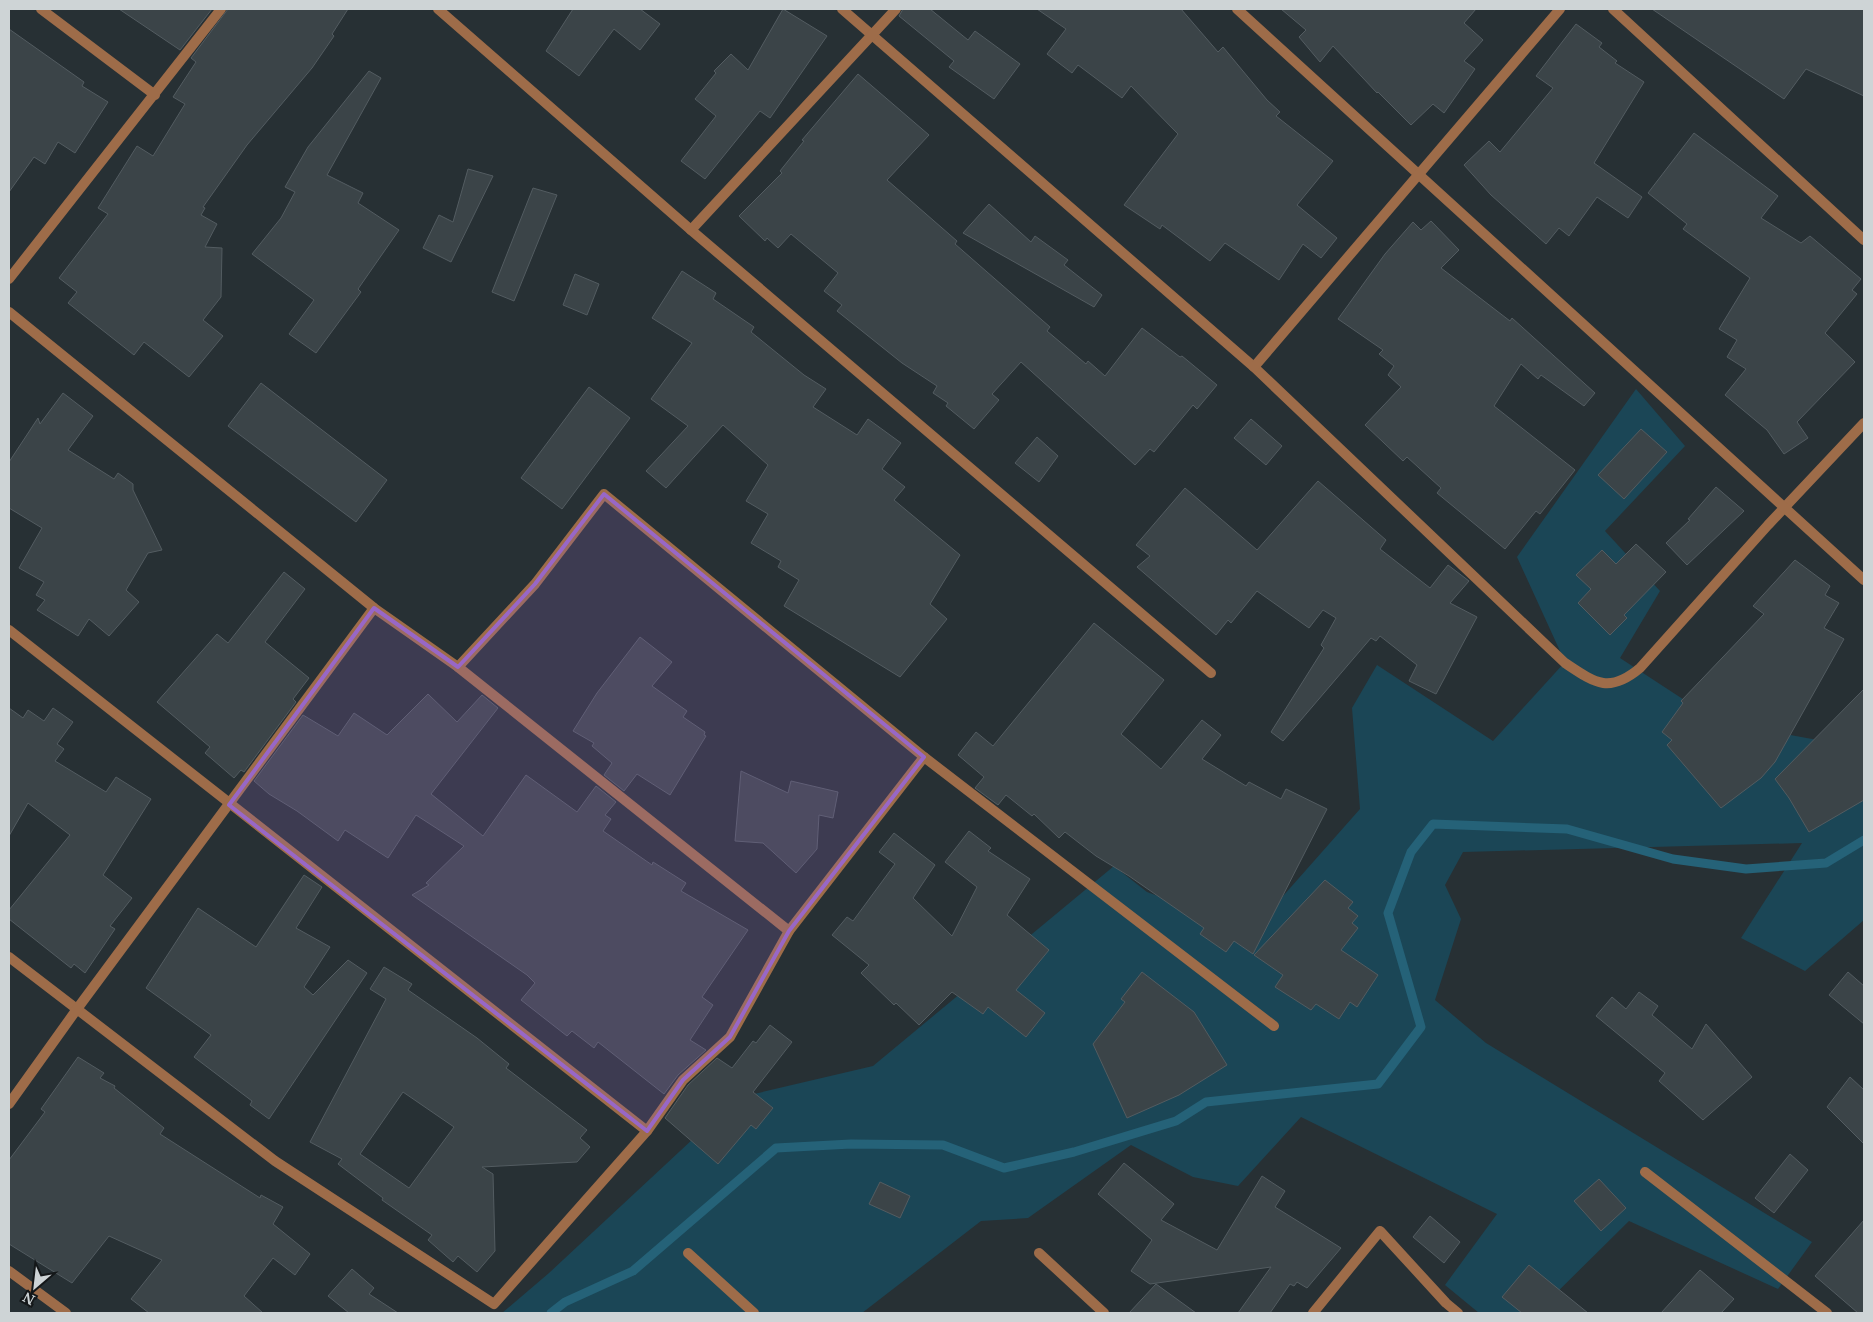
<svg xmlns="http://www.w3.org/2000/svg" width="1873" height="1322" font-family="'Noto Serif',serif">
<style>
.green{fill:#1b4656}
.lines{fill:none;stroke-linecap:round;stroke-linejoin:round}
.stream{stroke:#256278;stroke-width:9}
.building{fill:#3b4448;stroke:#535c61;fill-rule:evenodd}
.minor{stroke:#9e6c49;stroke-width:10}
.marked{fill:#9867c7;fill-opacity:0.2;stroke:#9867c7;stroke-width:4;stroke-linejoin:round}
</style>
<rect width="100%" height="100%" fill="#273034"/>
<!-- green -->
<path class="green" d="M1636,389L1685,446L1605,531L1660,591L1620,658L1718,722L1845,745L1864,765V920L1805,971L1741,938L1802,843L1463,852L1445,885L1461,919L1435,1000L1486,1043L1812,1242L1778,1289L1629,1221L1536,1313H1479L1445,1285L1497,1214L1301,1117L1238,1186L1193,1177L1131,1145L1028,1218L981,1221L862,1313H502L549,1273L737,1098L873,1066L1114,866L1147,892L1252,931L1360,809L1352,708L1377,665L1493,741L1565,662L1517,557Z"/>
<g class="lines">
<!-- stream -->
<path class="stream" d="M551,1313L565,1302L633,1271L776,1148L851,1144L943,1145L1004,1168L1074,1152L1176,1121L1206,1102L1378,1084L1421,1027L1388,913L1411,852L1433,824L1567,829L1673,859L1746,869L1826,863L1864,840"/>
</g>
<!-- building -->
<g class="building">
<path d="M119,9H212L180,50Z"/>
<path d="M228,9H348L332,34L334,36L312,68L247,145L203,207L205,208L201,215L217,224L205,247L222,248L221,297L203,320L223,336L189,377L144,342L134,355L68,303L77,292L59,278L108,214L98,208L137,146L153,156L185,104L173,97L196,62L191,58Z"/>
<path d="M573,9H640L660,24L640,50L614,29L579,76L546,51Z"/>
<path d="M783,9L827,36L770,118L760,111L705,179L681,161L716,116L695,99L716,73L714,71L731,54L748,70Z"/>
<path d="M903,9H930L968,40L975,31L1020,64L994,99L949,67L954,61L899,16Z"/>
<path d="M1037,9H1181L1218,52L1223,47L1267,100L1280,112L1276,116L1333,161L1297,205L1337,238L1321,258L1303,244L1279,280L1225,243L1210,261L1162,225L1160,229L1124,205L1178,134L1131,86L1122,98L1078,65L1072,73L1047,54L1066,29Z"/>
<path d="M1281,9H1476L1464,23L1483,40L1464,61L1475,69L1444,113L1433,104L1411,125L1378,92L1377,93L1333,46L1320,62L1299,37L1306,30Z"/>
<path d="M1652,9H1864V96L1806,69L1784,99Z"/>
<path d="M1576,24L1602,43L1599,47L1617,61L1615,63L1644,82L1594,163L1642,197L1628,218L1597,197L1569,236L1559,228L1546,244L1491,195L1464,165L1489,141L1500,152L1553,88L1536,76Z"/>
<path d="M9,29L84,82L82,86L108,102L75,153L58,142L45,164L34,157L9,192Z"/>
<path d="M369,71L381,78L327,175L363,193L358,203L399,230L358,289L361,292L316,353L289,334L314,300L252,254L281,218L295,192L285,187L308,147Z"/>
<path d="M858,74L929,135L887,180L957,241L955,244L1050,327L1047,331L1086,364L1088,361L1105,376L1142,328L1180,357L1182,356L1217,385L1197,409L1193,405L1154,452L1150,449L1135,465L1021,362L992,394L999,400L974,429L946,406L948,403L933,393L937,386L902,363L837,311L842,305L824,291L838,273L791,234L778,248L767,238L765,241L739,216L782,173L780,171L804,141L802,140Z"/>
<path d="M1694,133L1778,196L1761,218L1801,243L1810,236L1861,279L1852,290L1857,294L1825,333L1855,362L1797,422L1808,438L1784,454L1767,430L1725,395L1746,369L1727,357L1737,340L1719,329L1750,278L1683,229L1687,224L1648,193Z"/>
<path d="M468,169L493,176L451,262L423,248L439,215L453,222Z"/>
<path d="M533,188L557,195L514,301L492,292Z"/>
<path d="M989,204L1031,242L1035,236L1068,260L1064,265L1102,295L1094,307L963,233Z"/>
<path d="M1431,221L1459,250L1441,268L1510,321L1512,318L1595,393L1584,406L1541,375L1538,379L1521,364L1494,406L1575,470L1540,514L1536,511L1505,549L1437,493L1441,488L1407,457L1403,461L1365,425L1401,387L1388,375L1394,366L1379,354L1383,350L1338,319L1385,254L1413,222L1421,230Z"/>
<path d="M682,271L716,293L713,299L754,327L751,332L804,375L826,389L813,407L857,435L868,419L901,443L882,469L905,487L894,500L960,555L930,604L947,619L900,677L784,606L799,580L778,567L781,561L751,543L768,514L746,501L768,465L723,425L666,488L646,471L688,426L651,399L692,343L652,318Z"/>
<path d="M575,274L599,284L587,315L563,305Z"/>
<path d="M261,383L387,480L356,522L228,426Z"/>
<path d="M589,387L630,418L562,509L521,478Z"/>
<path d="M63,393L93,416L68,450L114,479L118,473L133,484V490L162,550L148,553L126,590L139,602L109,636L89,619L78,636L37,610L45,600L36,595L44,582L19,568L42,528L9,508V462L38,418L40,424Z"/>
<path d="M1251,419L1282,446L1266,465L1234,438Z"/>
<path d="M1641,429L1667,452L1624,499L1598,475Z"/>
<path d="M1037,437L1058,456L1039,482L1015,463Z"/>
<path d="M1318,481L1386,540L1380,549L1430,588L1448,565L1469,581L1450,603L1477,617L1436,694L1409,681L1417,665L1380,636L1376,641L1371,638L1283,741L1271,732L1324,648L1321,645L1336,618L1323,610L1309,628L1257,591L1231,623L1228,620L1216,635L1137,567L1150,556L1136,545L1185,488L1257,550Z"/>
<path d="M1716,487L1744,511L1687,565L1666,543L1690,520L1688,519Z"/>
<path d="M1636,544L1666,572L1624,615L1627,618L1610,635L1578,603L1591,589L1576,575L1602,550L1616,564Z"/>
<path d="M1795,560L1830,586L1825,595L1839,603L1824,628L1844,639L1775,762L1761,778L1721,808L1667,745L1672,740L1662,732L1683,703L1681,701L1764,614L1753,606Z"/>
<path d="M284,572L305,589L265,642L309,678L293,699L296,702L244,772L241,770L234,778L205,753L210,747L157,702L217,634L228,643Z"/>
<path d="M1094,623L1164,680L1121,734L1161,769L1202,720L1221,735L1202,759L1246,786L1249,782L1281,799L1286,789L1327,809L1253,954L1234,941L1226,952L1200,934L1204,928L1129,876L1096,856L1065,832L1059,838L1034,814L1032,816L1006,795L998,805L975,788L984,777L958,755L976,732L993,746Z"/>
<path d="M640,637L672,662L652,686L687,711L683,717L705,732L704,735L706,736L670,795L637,774L624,791L604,775L612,763L592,746L594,743L573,731L597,693Z"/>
<path d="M1864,689V800L1809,832L1789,798L1775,779Z"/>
<path d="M428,694L457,722L482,695L498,708L431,794L483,836L526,775L577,812L596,786L616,802L605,815L611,819L603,831L652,865L653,862L686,883L681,891L748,930L702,997L713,1005L690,1040L706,1050L678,1075L664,1094L598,1042L594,1048L572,1031L567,1036L521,1000L535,983L527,975L412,895L429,885L426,883L464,846L416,815L388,858L345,830L338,841L297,811L269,794L254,781L303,715L338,736L354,713L387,735Z"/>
<path d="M9,708L23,718L28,710L44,721L53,708L73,722L57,744L64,749L55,761L106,792L116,777L151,799L103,875L132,898L110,926L115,929L85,973L74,964L71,968L9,919V910L70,835L28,803L9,836Z"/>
<path d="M741,771L788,793L791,781L838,792L833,818L819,815L817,849L796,873L763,843L735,841Z"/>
<path d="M969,831L991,848L988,851L1030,879L1007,915L1049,950L1016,990L1045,1013L1026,1037L988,1007L983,1014L952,992L919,1025L896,1003L894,1005L861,973L869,965L832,935L847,917L853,921L895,864L879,852L894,833L935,865L913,898L952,936L977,887L945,862Z"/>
<path d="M304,875L322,887L296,928L330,947L304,987L313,995L348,960L367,973L269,1119L250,1105L252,1101L194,1057L211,1035L146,988L198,908L256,947Z"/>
<path d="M1325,880L1353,902L1348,908L1358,916L1352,923L1358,928L1341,950L1378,975L1357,1007L1350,1002L1339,1019L1316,1004L1311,1010L1275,987L1283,975L1254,955Z"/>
<path d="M384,967L412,984L408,990L477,1038L509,1064L506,1068L587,1130L580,1138L590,1147L577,1162L482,1167L493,1174L495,1251L477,1272L458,1256L453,1262L428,1240L432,1235L382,1200L383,1198L338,1164L342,1159L310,1142L386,999L370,989ZM403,1092L454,1127L409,1188L360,1154Z"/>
<path d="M1142,972L1194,1012L1227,1065L1179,1095L1127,1118L1093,1044L1125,1002L1121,999Z"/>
<path d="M1848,972L1864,986V1024L1829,995Z"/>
<path d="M1639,992L1658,1006L1652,1015L1692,1049L1706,1024L1752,1077L1703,1120L1659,1081L1665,1073L1596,1016L1612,997L1626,1009Z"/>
<path d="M770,1025L792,1042L753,1092L773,1108L756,1129L751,1125L718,1164L665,1118L688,1085L717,1058L732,1068L753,1041L756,1043Z"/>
<path d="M78,1057L104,1073L100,1078L115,1086L114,1088L164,1128L160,1134L260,1198L261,1195L283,1207L273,1224L310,1254L295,1275L273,1258L244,1296L263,1313H149L131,1299L162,1260L109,1236L72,1283L9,1244V1160L45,1112L41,1109Z"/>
<path d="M1850,1077L1864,1090V1144L1827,1107Z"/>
<path d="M1790,1154L1808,1170L1774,1213L1755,1198Z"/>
<path d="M1124,1163L1174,1204L1161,1220L1217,1250L1262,1176L1285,1191L1275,1207L1341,1248L1307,1288L1297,1282L1294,1286L1290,1284L1270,1313H1238L1271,1267L1150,1284L1131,1271L1152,1240L1098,1194Z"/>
<path d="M1599,1179L1626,1208L1601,1231L1574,1201Z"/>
<path d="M880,1182L910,1196L900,1218L869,1204Z"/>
<path d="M1430,1216L1460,1242L1444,1263L1413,1237Z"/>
<path d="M1864,1220V1313H1858L1815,1276Z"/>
<path d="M1529,1265L1551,1283L1588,1313H1522L1502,1297Z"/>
<path d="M352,1269L374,1288L369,1294L398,1313H349L328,1296Z"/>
<path d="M1700,1270L1734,1299L1721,1313H1661Z"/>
<path d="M1156,1284L1196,1313H1129Z"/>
</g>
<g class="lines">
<!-- minor -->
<g class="minor">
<path d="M41,9L155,95"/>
<path d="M438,9L691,230L1211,673"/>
<path d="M842,9L1254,367L1565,663C1595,683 1609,694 1640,668L1768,525L1864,423"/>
<path d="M1237,9L1864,580"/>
<path d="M1613,9L1864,240"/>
<path d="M691,230L896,9"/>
<path d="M9,279L221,9"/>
<path d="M9,312L374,608L458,667L535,584L604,494L924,757L1274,1026"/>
<path d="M1254,367L1560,9"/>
<path d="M9,630L647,1131"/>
<path d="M458,667L789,931"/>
<path d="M9,957L275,1161L494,1304L647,1131L683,1080L730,1037L789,931L924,757"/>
<path d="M9,1104L77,1009L374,608"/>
<path d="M1645,1172L1827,1313"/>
<path d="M688,1253L754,1313"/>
<path d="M1039,1253L1104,1313"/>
<path d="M9,1271L66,1313"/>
<path d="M1313,1313L1380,1231L1446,1303L1458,1313"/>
</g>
</g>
<!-- marked area -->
<path class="marked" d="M604,494L924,757L789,931L730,1037L683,1080L647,1131L229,805L374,608L458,667L535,584Z"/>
<!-- border -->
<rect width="1873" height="1322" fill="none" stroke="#ced4d6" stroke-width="20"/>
<!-- north arrow -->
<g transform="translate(35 1287) rotate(208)" stroke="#141719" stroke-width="4" paint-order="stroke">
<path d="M0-4L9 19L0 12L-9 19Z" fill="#ced4d6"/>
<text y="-8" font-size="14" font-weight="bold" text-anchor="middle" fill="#ced4d6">N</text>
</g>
</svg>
